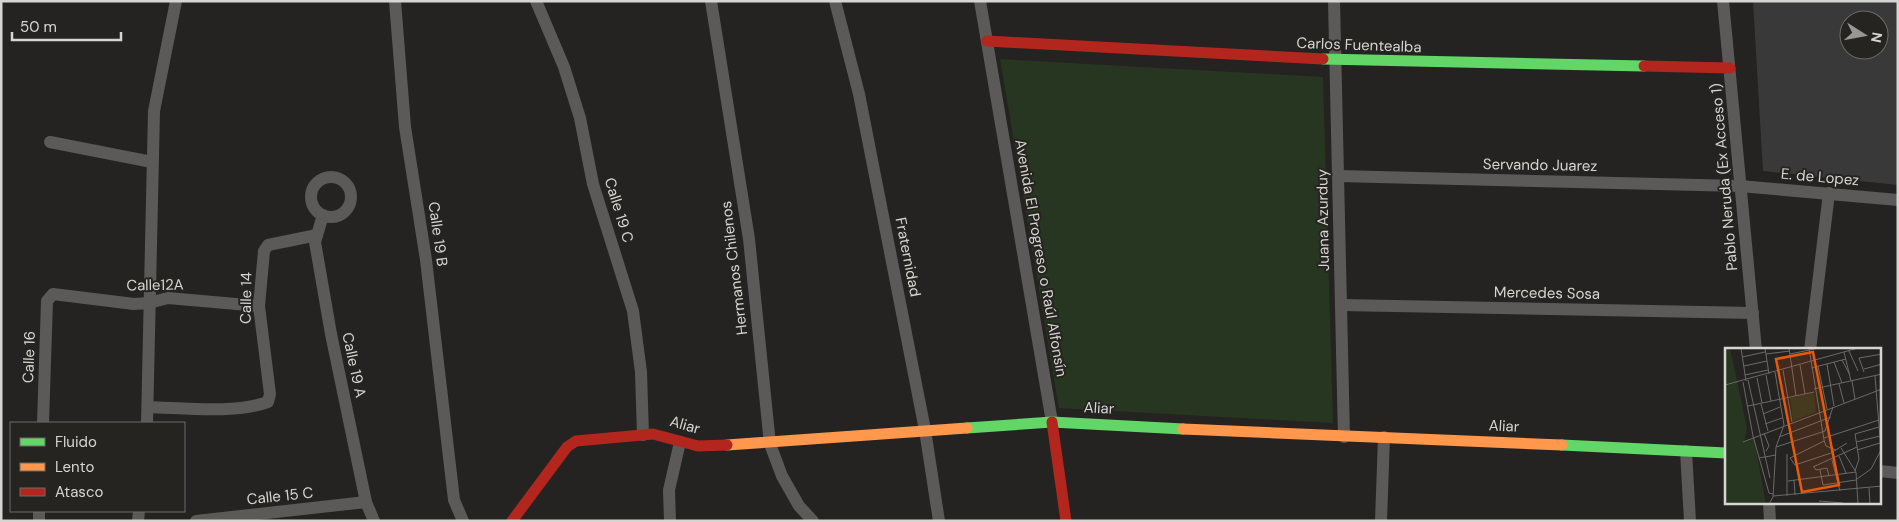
<svg xmlns="http://www.w3.org/2000/svg" width="1899" height="522" font-family="'DM Sans',sans-serif">
<style>
.green{fill:#273620}
.building{fill:#393939;fill-rule:evenodd}
.lines{fill:none;stroke-linecap:round;stroke-linejoin:round}
.street{stroke:#5b5a58;stroke-width:12}
.fast{stroke:#63d668;stroke-width:11}
.slow{stroke:#ff974d;stroke-width:11}
.jam{stroke:#b3261e;stroke-width:11}
.labels{text-anchor:middle;dominant-baseline:central;stroke-width:4;stroke-linejoin:round;paint-order:stroke}
.street-label{font-size:15px;fill:#d6d5d2;stroke:#252420}
.inset-road{fill:none;stroke:#6b6a68;stroke-width:1}
.view{fill:#e8590c;fill-opacity:0.15;stroke:#e8590c;stroke-width:2.5}
.inset-edge{fill:none;stroke:#d6d5d2;stroke-width:2.5}
</style>
<rect width="100%" height="100%" fill="#242321"/>
<!-- green -->
<path class="green" d="M1000,59L1323,77L1333,423L1059,408Z"/>
<!-- building -->
<path class="building" d="M1753,1H1898V185L1763,171ZM1849,20H1879V50H1849Z"/>
<g class="lines">
<!-- street -->
<g class="street">
<path d="M395,1L405,127L426,260L454,500L463,521"/>
<path d="M536,1L564,67L580,118L593,184L633,311L641,372L643,435"/>
<path d="M711,1L749,239L770,444L782,476L799,506L813,521"/>
<path d="M835,1L859,94L925,430L939,521"/>
<path d="M980,1L1052,422"/>
<path d="M1334,1L1344,437"/>
<path d="M1723,1L1756,350"/>
<path d="M50,142L152,162"/>
<path d="M1338,176L1740,186L1898,200"/>
<circle cx="331" cy="197" r="20"/>
<path d="M323,215L315,242L331,334L366,502L374,521"/>
<path d="M1341,305L1753,313"/>
<path d="M1810,350L1829,193"/>
<path d="M148,407C185,408 234,414 268,402L270,394L259,306L264,251L268,245L317,235"/>
<path d="M43,423L47,301L53,294L134,304L149,303L168,298L259,306"/>
<path d="M147,423L154,111L176,1"/>
<path d="M1686,451L1690,521"/>
<path d="M1880,471L1898,473"/>
<path d="M1769,503L1770,521"/>
<path d="M39,521V511"/>
<path d="M138,521L139,511"/>
<path d="M196,521L366,502"/>
<path d="M670,521L669,490L680,442"/>
<path d="M1381,521L1384,437"/>
</g>
<!-- fast -->
<g class="fast">
<path d="M1323,59L1644,66"/>
<path d="M967,428L1052,422L1183,429"/>
<path d="M1562,445L1726,453"/>
</g>
<!-- slow -->
<g class="slow">
<path d="M1183,429L1562,445"/>
<path d="M727,445L967,428"/>
</g>
<!-- jam -->
<g class="jam">
<path d="M987,41L1323,59"/>
<path d="M1644,66L1730,68"/>
<path d="M1052,422L1066,521"/>
<path d="M512,521L567,447L576,441L653,434L698,446L727,445"/>
</g>
</g>
<g class="labels">
<!-- street labels -->
<g class="street-label">
<text transform="translate(1359 45) rotate(2)">Carlos Fuentealba</text>
<text transform="translate(1540 165) rotate(1)">Servando Juarez</text>
<text transform="translate(1724 177) rotate(-95)">Pablo Neruda (Ex Acceso 1)</text>
<text transform="translate(1820 177) rotate(5)">E. de Lopez</text>
<text transform="translate(619 210) rotate(73)">Calle 19 C</text>
<text transform="translate(1323 220) rotate(-91)">Juana Azurduy</text>
<text transform="translate(438 234) rotate(82)">Calle 19 B</text>
<text transform="translate(908 257) rotate(79)">Fraternidad</text>
<text transform="translate(1041 258) rotate(80)">Avenida El Progreso o Raúl Alfonsín</text>
<text transform="translate(734 268) rotate(-97)">Hermanos Chilenos</text>
<text transform="translate(155 285) rotate(-1)">Calle12A</text>
<text transform="translate(1547 293) rotate(1)">Mercedes Sosa</text>
<text transform="translate(246 298) rotate(-89)">Calle 14</text>
<text transform="translate(29 357) rotate(-88)">Calle 16</text>
<text transform="translate(354 365) rotate(78)">Calle 19 A</text>
<text transform="translate(1099 408) rotate(3)">Aliar</text>
<text transform="translate(685 425) rotate(16)">Aliar</text>
<text transform="translate(1504 426) rotate(3)">Aliar</text>
<text transform="translate(280 496) rotate(-6)">Calle 15 C</text>
</g>
</g>
<!-- overview -->
<g transform="translate(1725 348)">
<rect width="156" height="156" fill="#242321"/>
<path d="M0,0H5L22,80L19,94L29,91L41,156H0ZM89,45L91,64L68,73L65,50Z" fill="#273620"/>
<path class="inset-road" d="M16,0L21,33M40,0L44,26M64,0L71,48M84,0L99,92L101,98L111,102M124,3L133,23M119,4L126,33M41,6L65,3M65,6L94,0M17,9L40,4M117,12L125,27M109,14L117,35M102,16L109,58M75,17L80,46M19,18L42,13M93,18L102,61M86,20L121,11M139,21L157,16M58,22L67,74M139,24L134,10L157,6M20,27L43,22M41,27L46,53M32,30L37,55M23,32L45,130M127,33L130,51M18,34L28,88L44,145L48,146M114,36L119,55M0,37L133,0M89,41L157,26M36,56L43,83M23,58L89,44M38,66L55,59M40,76L57,70M39,85L44,98L41,103M130,86L134,111L130,123M130,86L154,79M54,89L106,69M99,90L154,72M18,94L157,41M131,94L155,88M51,99L100,83L108,59M116,100L131,124L133,156M132,102L155,95M114,108L121,125M34,110L51,107M65,110L70,117L106,105L122,95M65,110L99,93M107,112L115,143M88,119L132,99M89,119L91,122L102,120L104,128M95,122L98,137L131,132M132,131L146,121L156,102L150,28M69,132L70,147M63,133L131,124M144,140L145,156M48,148L157,138M62,148V106M94,153L118,155M44,156L48,149L51,99L59,77L50,24"/>
<path class="view" d="M88,4L114,137L77,144L51,11Z"/>
<rect width="156" height="156" class="inset-edge"/>
</g>
<!-- border -->
<rect width="1899" height="522" fill="none" stroke="#d6d5d2" stroke-width="5"/>
<!-- legend -->
<rect x="10" y="422" width="175" height="90" fill="#252420" stroke="#6c6b67"/>
<rect x="20" y="438" width="25" height="8" fill="#63d668" stroke="#6c6b67"/>
<text x="55" y="447" font-size="15" fill="#d6d5d2">Fluido</text>
<rect x="20" y="463" width="25" height="8" fill="#ff974d" stroke="#6c6b67"/>
<text x="55" y="472" font-size="15" fill="#d6d5d2">Lento</text>
<rect x="20" y="488" width="25" height="8" fill="#b3261e" stroke="#6c6b67"/>
<text x="55" y="497" font-size="15" fill="#d6d5d2">Atasco</text>
<!-- north arrow -->
<g transform="translate(1864 35) rotate(101)"><circle r="24" fill="#252420" stroke="#6c6b67"/>
<path d="M0-4L9 19L0 12L-9 19Z" fill="#989794"/>
<text y="-8" font-size="14" font-weight="bold" text-anchor="middle" fill="#d6d5d2">N</text>
</g>
<!-- scale -->
<path d="M12 32v8h109v-8" fill="none" stroke="#d6d5d2" stroke-width="2.5"/>
<text x="20" y="32" font-size="15" fill="#d6d5d2" stroke="#252420" stroke-width="4" paint-order="stroke">50 m</text>
</svg>
